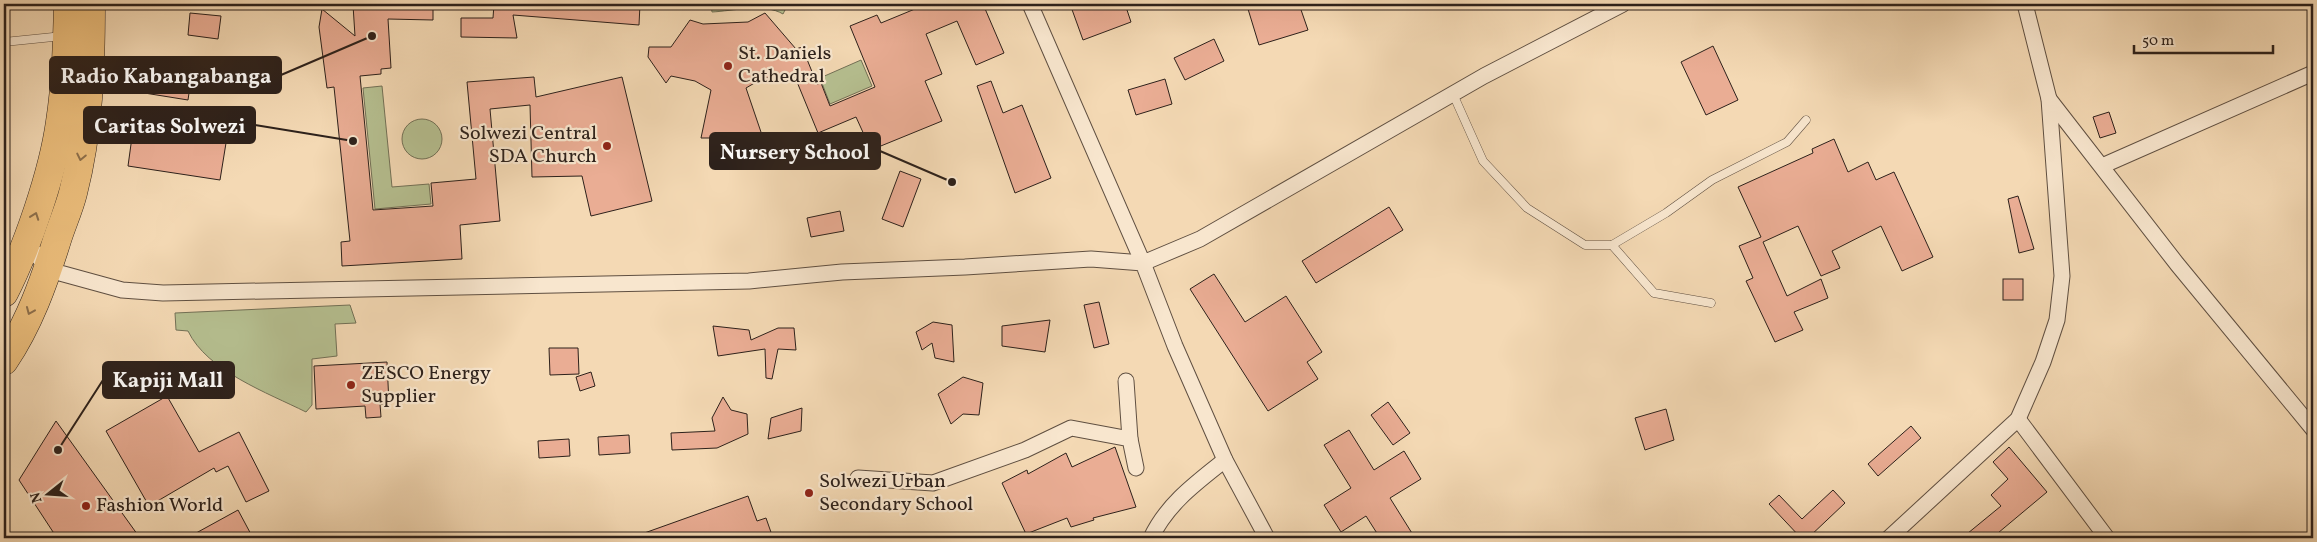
<svg xmlns="http://www.w3.org/2000/svg" width="2317" height="542" font-family="Vollkorn,serif">
<style>
.green{fill:#b6c091;stroke:#727056}
.building{fill:#eaad94;stroke:#2d211b}
.lines{fill:none;stroke-linecap:round;stroke-linejoin:round}
.lane-casing{stroke:#5f4f41;stroke-width:9}
.street-casing{stroke:#5f4f41;stroke-width:17}
.highway-casing{stroke:#2d211b;stroke-width:29}
.lane{stroke:#f8e6ce;stroke-width:8}
.street{stroke:#f8e6ce;stroke-width:15}
.highway{stroke:#eabc7a;stroke-width:28}
.oneway{stroke:#8c6e4a}
.poi-dot{fill:#8f2418;stroke:#f8e6ce;stroke-width:2}
.labels{text-anchor:middle;dominant-baseline:central;stroke-width:4.5;stroke-linejoin:round;paint-order:stroke}
.poi-label{font-size:20px;fill:#2d211b;stroke:#f8e6ce;text-anchor:start}
.leader{fill:none;stroke:#2d211b;stroke-width:2}
.callout-dot{fill:#2d211b;stroke:#f8e6ce;stroke-width:2}
.callout{fill:#2d211b;stroke:#2d211b;stroke-width:2}
.callout-label{font-size:21px;text-anchor:middle;font-weight:bold;fill:#fff}
</style>
<rect width="100%" height="100%" fill="#f4d9b4"/>
<filter id="stains"><feTurbulence type="fractalNoise" baseFrequency=".004" numOctaves="4"/><feColorMatrix values="0 0 0 0 .2 0 0 0 0 .09 0 0 0 0 .02 0 0 0 .5 -.17"/></filter>
<radialGradient id="worn" r=".72"><stop offset=".6" stop-color="#630" stop-opacity="0"/><stop offset="1" stop-color="#630" stop-opacity=".3"/></radialGradient>
<!-- green -->
<g class="green">
<path d="M711,4H788L783,14C765,3 732,11 712,12Z"/>
<path d="M861,60L872,86L830,104L820,78Z"/>
<path d="M382,86L392,187L429,184L431,204L375,209L363,88Z"/>
<circle cx="422" cy="139" r="20"/>
<path d="M350,305L356,323L335,324L337,356L312,359V405L306,412C268,393 207,371 188,331L176,330L175,313Z"/>
</g>
<!-- building -->
<g class="building">
<path d="M375,4H433V20L388,19L391,68L381,69V74L360,76L373,210L433,206L431,183L476,179L467,82L534,77L536,97L622,77L652,201L591,216L582,176L532,177L530,105L490,109L500,221L460,225L462,259L342,266L341,242L350,241L334,87L327,88L319,27L322,9L355,36L353,5Z"/>
<path d="M494,4H640L639,25L513,15L517,38L461,37V18H493Z"/>
<path d="M927,4H983L1004,53L976,65L957,21L926,34L942,74L925,81L942,121L871,150L856,117L818,133L795,77L763,78L746,88L763,138H701L711,90L695,81L671,76L666,83L648,57L649,47H671L690,20L703,24L748,22L765,13L796,49L802,47L817,84L821,83L830,106L875,87L850,26L877,15L881,23Z"/>
<path d="M1070,4H1125L1131,22L1083,40Z"/>
<path d="M1265,4H1299L1308,30L1259,45L1248,9Z"/>
<path d="M190,13L221,16L218,39L188,35Z"/>
<path d="M1214,39L1224,61L1185,80L1174,58Z"/>
<path d="M1713,46L1738,100L1706,115L1681,62Z"/>
<path d="M136,71L191,79L188,100L132,91Z"/>
<path d="M1165,79L1172,104L1136,115L1128,90Z"/>
<path d="M991,81L1003,113L1022,105L1051,178L1015,193L977,86Z"/>
<path d="M2109,112L2116,133L2100,138L2093,117Z"/>
<path d="M173,135L226,143L220,180L128,166L132,137L172,143Z"/>
<path d="M1834,139L1848,172L1868,162L1876,180L1894,172L1933,257L1902,271L1881,226L1832,251L1840,268L1821,276L1798,226L1763,242L1787,296L1821,279L1828,298L1794,312L1803,330L1775,342L1746,281L1753,278L1739,246L1761,237L1738,187L1813,153L1812,149Z"/>
<path d="M900,171L921,179L903,227L882,219Z"/>
<path d="M2018,196L2034,249L2019,253L2008,199Z"/>
<path d="M1389,207L1403,230L1316,283L1302,261Z"/>
<path d="M840,211L844,231L811,237L807,218Z"/>
<path d="M1214,274L1245,322L1286,296L1322,352L1307,362L1318,379L1268,411L1190,289Z"/>
<rect x="2003" y="279" width="20" height="21"/>
<path d="M1099,302L1109,344L1094,348L1084,305Z"/>
<path d="M1050,320L1045,352L1002,346V326Z"/>
<path d="M933,322L952,325L954,362L935,358L932,343L922,350L916,332Z"/>
<path d="M713,326L749,330L751,340L778,328H794L796,350L778,349L772,379L766,378L765,349L718,356Z"/>
<path d="M549,348H578L579,374L550,375Z"/>
<path d="M387,362L389,404H380L381,417L366,418L365,406L316,409L314,366Z"/>
<path d="M591,372L595,386L580,391L576,377Z"/>
<path d="M963,377L983,383L979,415L963,414L951,424L938,394Z"/>
<path d="M167,396L199,452L239,432L269,491L246,502L228,466L216,472L214,468L149,506L106,431Z"/>
<path d="M723,397L731,410L747,414L748,434L717,448L672,450L671,433L715,431L712,418Z"/>
<path d="M1388,402L1410,433L1393,445L1371,415Z"/>
<path d="M802,408L801,431L768,439L771,418Z"/>
<path d="M1666,409L1674,440L1645,450L1635,418Z"/>
<path d="M56,421L140,538H57L19,480Z"/>
<path d="M1911,426L1921,438L1878,476L1868,464Z"/>
<path d="M1349,430L1374,470L1404,451L1421,479L1390,498L1415,538H1380L1366,516L1341,532L1324,505L1351,488L1324,445Z"/>
<path d="M629,435L630,453L599,455L598,437Z"/>
<path d="M569,439L570,456L539,458L538,441Z"/>
<path d="M1115,447L1136,507L1093,518L1094,520L1071,527L1067,518L1026,534L1002,483L1027,470L1028,474L1066,453L1072,467Z"/>
<path d="M2009,447L2047,492L1992,538H1962L2001,506L1991,495L2008,479L1993,462Z"/>
<path d="M1833,490L1845,503L1808,538H1801L1769,504L1779,495L1802,519Z"/>
<path d="M748,496L757,521L766,518L773,538H636V536Z"/>
<path d="M238,510L253,538H187Z"/>
</g>
<g class="lines">
<defs>
<g id="lane">
<path d="M4,42L63,36"/>
<path d="M1453,94L1483,161L1527,208L1585,245H1612L1666,213L1712,180L1787,142L1806,120"/>
<path d="M1612,245L1654,293L1711,303"/>
</g>
<g id="street">
<path d="M1030,4L1143,263L1200,239L1484,76L1623,4"/>
<path d="M2049,99L2177,264L2313,429"/>
<path d="M2102,166L2313,73"/>
<path d="M25,241L49,270L122,290L163,293L749,281L842,272L965,267L1091,259L1143,263L1175,346L1225,460L1267,538"/>
<path d="M1126,381L1130,439"/>
<path d="M2018,419L2107,538"/>
<path d="M858,478L933,483L1025,450L1071,428L1130,439L1136,468"/>
<path d="M1151,538C1167,504 1196,483 1225,460"/>
<path d="M1889,538L2018,419L2043,362L2057,320L2062,276L2049,99L2025,4"/>
</g>
<g id="highway">
<path d="M4,293C27,248 53,173 60,122C66,83 67,43 68,4"/>
<path d="M4,361C29,324 44,282 57,240C62,224 69,209 73,193C89,131 91,67 91,4"/>
</g>
</defs>
<!-- lane casing -->
<use href="#lane" class="lane-casing"/>
<!-- street casing -->
<use href="#street" class="street-casing"/>
<!-- highway casing -->
<use href="#highway" class="highway-casing"/>
<!-- lane -->
<use href="#lane" class="lane"/>
<!-- street -->
<use href="#street" class="street"/>
<!-- highway -->
<use href="#highway" class="highway"/>
</g>
<!-- one-way arrows -->
<defs><path id="oneway-chevron" d="M-2-3.5L2.5 0L-2 3.5" fill="none" stroke-width="1.6" stroke-linecap="round" stroke-linejoin="round" transform="scale(1.25)"/></defs>
<g class="oneway">
<use href="#oneway-chevron" transform="translate(81 157) rotate(102)"/>
<use href="#oneway-chevron" transform="translate(35 216) rotate(-70)"/>
<use href="#oneway-chevron" transform="translate(30 311) rotate(113)"/>
</g>
<!-- markers -->
<g class="poi-dot">
<circle cx="728" cy="66" r="5"/>
<circle cx="607" cy="146" r="5"/>
<circle cx="351" cy="385" r="5"/>
<circle cx="809" cy="493" r="5"/>
<circle cx="86" cy="506" r="5"/>
</g>
<g class="labels">
<!-- poi labels -->
<g class="poi-label">
<text x="738" y="54">St. Daniels<tspan x="738" dy="23">Cathedral</tspan></text>
<text x="597" y="134" text-anchor="end">Solwezi Central<tspan x="597" dy="23">SDA Church</tspan></text>
<text x="361" y="374">ZESCO Energy<tspan x="361" dy="23">Supplier</tspan></text>
<text x="819" y="482">Solwezi Urban<tspan x="819" dy="23">Secondary School</tspan></text>
<text x="96" y="506">Fashion World</text>
</g>
</g>
<!-- callouts -->
<path class="leader" d="M372 36L281 75M353 141L255 125M952 182L880 151M58 450L103 380"/>
<g class="callout-dot">
<circle cx="372" cy="36" r="5"/>
<circle cx="353" cy="141" r="5"/>
<circle cx="952" cy="182" r="5"/>
<circle cx="58" cy="450" r="5"/>
</g>
<g class="callout">
<rect x="50" y="57" width="231" height="36" rx="5"/>
<rect x="84" y="107" width="171" height="36" rx="5"/>
<rect x="710" y="133" width="170" height="36" rx="5"/>
<rect x="103" y="362" width="131" height="36" rx="5"/>
</g>
<g class="callout-label">
<text x="166" y="83">Radio Kabangabanga</text>
<text x="170" y="133">Caritas Solwezi</text>
<text x="795" y="159">Nursery School</text>
<text x="168" y="387">Kapiji Mall</text>
</g>
<!-- margin -->
<rect width="2317" height="542" fill="none" stroke="#f4d9b4" stroke-width="20"/>
<rect x="5" y="5" width="2307" height="532" fill="none" stroke="#2d211b" stroke-width="2.5"/>
<rect x="10" y="10" width="2297" height="522" fill="none" stroke="#2d211b"/>
<!-- north arrow -->
<g transform="translate(48 494) rotate(253)" stroke="#f8e6ce" stroke-width="4" paint-order="stroke">
<path d="M0-4L9 19L0 12L-9 19Z" fill="#2d211b"/>
<text y="-8" font-size="14" font-weight="bold" text-anchor="middle" fill="#2d211b">N</text>
</g>
<!-- scale -->
<path d="M2134 45v8h139v-8" fill="none" stroke="#2d211b" stroke-width="2.5"/>
<text x="2142" y="45" font-size="15" fill="#2d211b" stroke="#f8e6ce" stroke-width="4" paint-order="stroke">50 m</text>
<rect width="100%" height="100%" filter="url(#stains)"/>
<rect width="100%" height="100%" fill="url(#worn)"/>
</svg>
